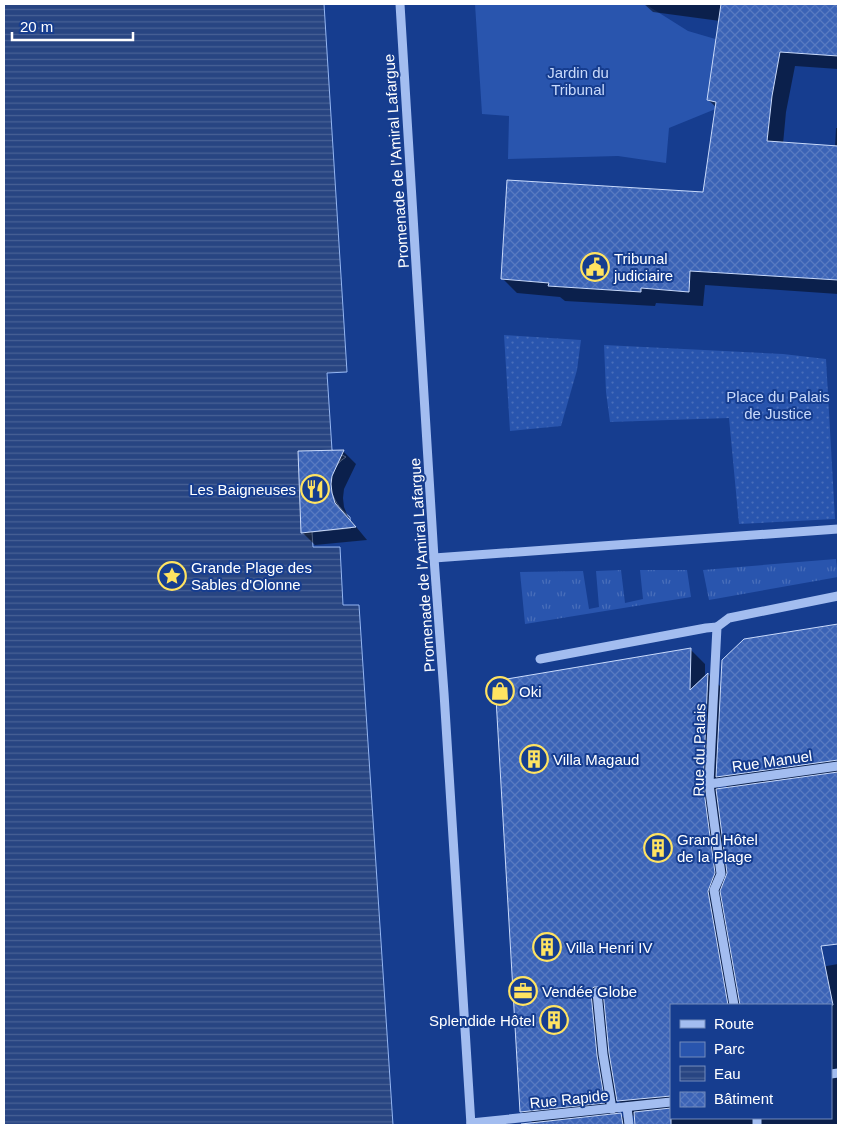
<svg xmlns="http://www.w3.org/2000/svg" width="842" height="1129" font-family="Helvetica,sans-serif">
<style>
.grass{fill:url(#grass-tufts)}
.park{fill:#2955ae}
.garden{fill:url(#garden-dots)}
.water{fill:url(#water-rules);stroke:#95b6f2}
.shadow{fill:#0007;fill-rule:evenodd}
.building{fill:url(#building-cross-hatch);stroke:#c9dafb}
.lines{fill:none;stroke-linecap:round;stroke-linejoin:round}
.minor{stroke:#a3bdf0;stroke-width:9}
.labels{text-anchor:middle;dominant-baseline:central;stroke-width:4;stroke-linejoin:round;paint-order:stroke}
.park-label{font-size:15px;fill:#c9dafb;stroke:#163d8f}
.street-label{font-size:15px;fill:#fff;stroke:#163d8f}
.poi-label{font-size:15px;fill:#fff;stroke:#163d8f;text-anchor:start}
</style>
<defs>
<pattern id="grass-tufts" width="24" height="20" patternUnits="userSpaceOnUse" patternTransform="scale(1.25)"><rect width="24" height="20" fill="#2955ae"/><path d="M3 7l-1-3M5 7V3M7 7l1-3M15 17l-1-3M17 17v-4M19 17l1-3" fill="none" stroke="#496eba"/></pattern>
<pattern id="garden-dots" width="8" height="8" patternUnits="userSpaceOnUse" patternTransform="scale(1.25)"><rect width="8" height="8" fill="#2955ae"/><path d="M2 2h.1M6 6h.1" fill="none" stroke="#496eba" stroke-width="1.8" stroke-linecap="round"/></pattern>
<pattern id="water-rules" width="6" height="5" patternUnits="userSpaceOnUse" patternTransform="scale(1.25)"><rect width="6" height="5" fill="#284582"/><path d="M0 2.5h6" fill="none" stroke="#486195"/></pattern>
<pattern id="building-cross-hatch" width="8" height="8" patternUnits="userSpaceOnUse" patternTransform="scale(1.25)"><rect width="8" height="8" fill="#3b63b6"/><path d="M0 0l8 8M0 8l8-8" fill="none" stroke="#587ac1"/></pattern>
</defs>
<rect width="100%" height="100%" fill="#163d8f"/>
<!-- grass -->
<g class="grass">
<path d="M836,559L838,577L709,600L703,570Z"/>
<path d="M621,570L625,603L643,599L640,570H687L691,597L525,624L520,572L583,571L589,609L599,607L596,571Z"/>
</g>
<!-- park -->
<path class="park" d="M475,4H645L688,31L736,45L718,108L669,128L666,163L618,156L508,159L509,116L482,114Z"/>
<!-- garden -->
<g class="garden">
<path d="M504,335L581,340L577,370L561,426L510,431Z"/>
<path d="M604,345L783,354L826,359L835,519L739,524L729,418L610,422L606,392Z"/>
</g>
<!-- water -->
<path class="water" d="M4,4H324L347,372L327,373L332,450L346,457C343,459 339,462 337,465C323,484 334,505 350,517L351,528L312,532L313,547H340L343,605H359L393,1125H4Z"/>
<!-- shadow -->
<g class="shadow">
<path d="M644,4H838V69L795,66L786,112L783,144L835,147L836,128H838V294L705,285L703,306L656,303L655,306L565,301L560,297L517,293L502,278L704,193L716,107L708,100L720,21L653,12Z"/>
<path d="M343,451L356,464L344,489L343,498L344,507L348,517L367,540L315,545L302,532Z"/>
<path d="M838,624V909L810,914L821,967L838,964V1125H636L635,1115L633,1116L616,1098L618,1115H621L631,1125H522L534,1124L521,1111L690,649L705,664V678L708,674L721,687L745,640ZM718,778L729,789L718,790ZM671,1005H831V1118H671Z"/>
</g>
<!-- building -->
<g class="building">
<path d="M721,4H838V56L780,52L772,96L767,141L838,146V280L690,271L689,292L641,288V292L548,286L549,283L501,279L507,180L703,192L716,102L707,100Z"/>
<path d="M344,450L332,476L331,484L332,493L335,503L356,527L301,533L298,451Z"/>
<path d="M838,624V760L716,777L722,660L744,639Z"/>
<path d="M691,648L690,690L708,673L703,784L715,873L708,891L728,1005H671V1096L617,1101L609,1053L603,991L600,987H594L592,989L591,993L597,1055L605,1103L520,1112L495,681Z"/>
<path d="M838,772V944L821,946L833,1005H740L720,891L727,873L716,789Z"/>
<path d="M671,1108V1125H635L634,1112Z"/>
<path d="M621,1113L623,1125H521V1124Z"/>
</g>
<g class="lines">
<!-- minor -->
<g class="minor">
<path d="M400,4L434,558L444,693L471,1125"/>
<path d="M434,558L838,529"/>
<path d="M540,659L706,628L717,627"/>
<path d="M709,784L838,766"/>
<path d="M597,992L603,1054L612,1109"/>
<path d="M734,1005L714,890L721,874L709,784L717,627L729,618L838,596"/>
<path d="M831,1074L838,1073"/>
<path d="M627,1107L629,1125"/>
<path d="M757,1118V1125"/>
<path d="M471,1123L671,1102"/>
</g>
</g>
<!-- icons -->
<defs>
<symbol id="civic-ring" viewBox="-11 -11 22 22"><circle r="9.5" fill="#163d8f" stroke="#ffe361" stroke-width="1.5"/><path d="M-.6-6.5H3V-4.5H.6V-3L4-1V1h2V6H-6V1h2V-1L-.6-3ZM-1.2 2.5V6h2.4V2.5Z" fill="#ffe361"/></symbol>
<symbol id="restaurant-ring" viewBox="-11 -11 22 22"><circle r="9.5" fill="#163d8f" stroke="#ffe361" stroke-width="1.5"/><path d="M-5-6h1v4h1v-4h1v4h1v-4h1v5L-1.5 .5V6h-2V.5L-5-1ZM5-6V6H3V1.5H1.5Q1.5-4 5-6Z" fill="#ffe361"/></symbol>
<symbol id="sight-ring" viewBox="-11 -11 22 22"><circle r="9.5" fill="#163d8f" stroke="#ffe361" stroke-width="1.5"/><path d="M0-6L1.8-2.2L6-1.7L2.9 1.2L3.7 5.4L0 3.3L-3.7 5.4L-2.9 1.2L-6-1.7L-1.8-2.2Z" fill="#ffe361"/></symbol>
<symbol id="shop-ring" viewBox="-11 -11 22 22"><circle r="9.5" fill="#163d8f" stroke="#ffe361" stroke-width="1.5"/><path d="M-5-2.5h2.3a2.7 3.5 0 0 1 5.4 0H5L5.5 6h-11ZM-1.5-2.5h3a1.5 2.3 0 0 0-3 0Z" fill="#ffe361"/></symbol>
<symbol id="building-ring" viewBox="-11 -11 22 22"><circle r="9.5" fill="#163d8f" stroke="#ffe361" stroke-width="1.5"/><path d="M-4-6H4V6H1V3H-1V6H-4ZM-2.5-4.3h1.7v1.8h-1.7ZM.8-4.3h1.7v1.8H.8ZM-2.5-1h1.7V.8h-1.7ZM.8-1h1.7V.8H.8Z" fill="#ffe361"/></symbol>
<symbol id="office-ring" viewBox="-11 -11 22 22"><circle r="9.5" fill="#163d8f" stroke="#ffe361" stroke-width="1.5"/><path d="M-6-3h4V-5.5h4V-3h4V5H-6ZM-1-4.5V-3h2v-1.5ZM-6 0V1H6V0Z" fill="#ffe361"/></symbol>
</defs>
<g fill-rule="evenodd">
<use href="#civic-ring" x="579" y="251" width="32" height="32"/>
<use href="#restaurant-ring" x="299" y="473" width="32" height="32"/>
<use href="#sight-ring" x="156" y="560" width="32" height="32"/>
<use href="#shop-ring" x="484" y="675" width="32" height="32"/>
<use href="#building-ring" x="518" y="743" width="32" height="32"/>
<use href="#building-ring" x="642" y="832" width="32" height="32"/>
<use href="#building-ring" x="531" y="931" width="32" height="32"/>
<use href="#office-ring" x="507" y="975" width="32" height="32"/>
<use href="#building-ring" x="538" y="1004" width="32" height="32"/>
</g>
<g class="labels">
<!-- park labels -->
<g class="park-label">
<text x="578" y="72">Jardin du<tspan x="578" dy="17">Tribunal</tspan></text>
<text x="778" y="396">Place du Palais<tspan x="778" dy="17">de Justice</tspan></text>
</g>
<!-- street labels -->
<g class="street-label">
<text transform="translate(396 161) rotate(-94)">Promenade de l'Amiral Lafargue</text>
<text transform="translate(422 565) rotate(-94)">Promenade de l'Amiral Lafargue</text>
<text transform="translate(699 750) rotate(-89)">Rue du Palais</text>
<text transform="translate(772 761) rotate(-8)">Rue Manuel</text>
<text transform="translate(569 1099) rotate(-6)">Rue Rapide</text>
</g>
<!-- poi labels -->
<g class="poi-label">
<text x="614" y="258">Tribunal<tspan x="614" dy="17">judiciaire</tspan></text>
<text x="296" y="489" text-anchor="end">Les Baigneuses</text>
<text x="191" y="567">Grande Plage des<tspan x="191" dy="17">Sables d'Olonne</tspan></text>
<text x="519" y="691">Oki</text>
<text x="553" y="759">Villa Magaud</text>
<text x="677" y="839">Grand Hôtel<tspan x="677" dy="17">de la Plage</tspan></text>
<text x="566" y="947">Villa Henri IV</text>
<text x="542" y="991">Vendée Globe</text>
<text x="535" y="1020" text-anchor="end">Splendide Hôtel</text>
</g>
</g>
<!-- border -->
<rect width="842" height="1129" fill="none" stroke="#ffffff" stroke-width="10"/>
<!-- legend -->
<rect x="670" y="1004" width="162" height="115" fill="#163d8f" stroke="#738bbc"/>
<rect x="680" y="1020" width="25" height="8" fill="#a3bdf0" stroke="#738bbc"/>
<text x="714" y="1029" font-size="15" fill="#ffffff">Route</text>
<rect x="680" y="1042" width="25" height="15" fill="#2955ae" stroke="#738bbc"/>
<text x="714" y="1054" font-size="15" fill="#ffffff">Parc</text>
<rect x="680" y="1066" width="25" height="15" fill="url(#water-rules)" stroke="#738bbc"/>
<text x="714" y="1079" font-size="15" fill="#ffffff">Eau</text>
<rect x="680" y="1092" width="25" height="15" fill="url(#building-cross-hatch)" stroke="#738bbc"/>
<text x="714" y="1104" font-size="15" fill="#ffffff">Bâtiment</text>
<!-- scale -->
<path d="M12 32v8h121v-8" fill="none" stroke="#ffffff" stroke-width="2.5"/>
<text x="20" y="32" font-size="15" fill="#ffffff" stroke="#163d8f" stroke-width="4" paint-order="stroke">20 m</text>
</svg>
